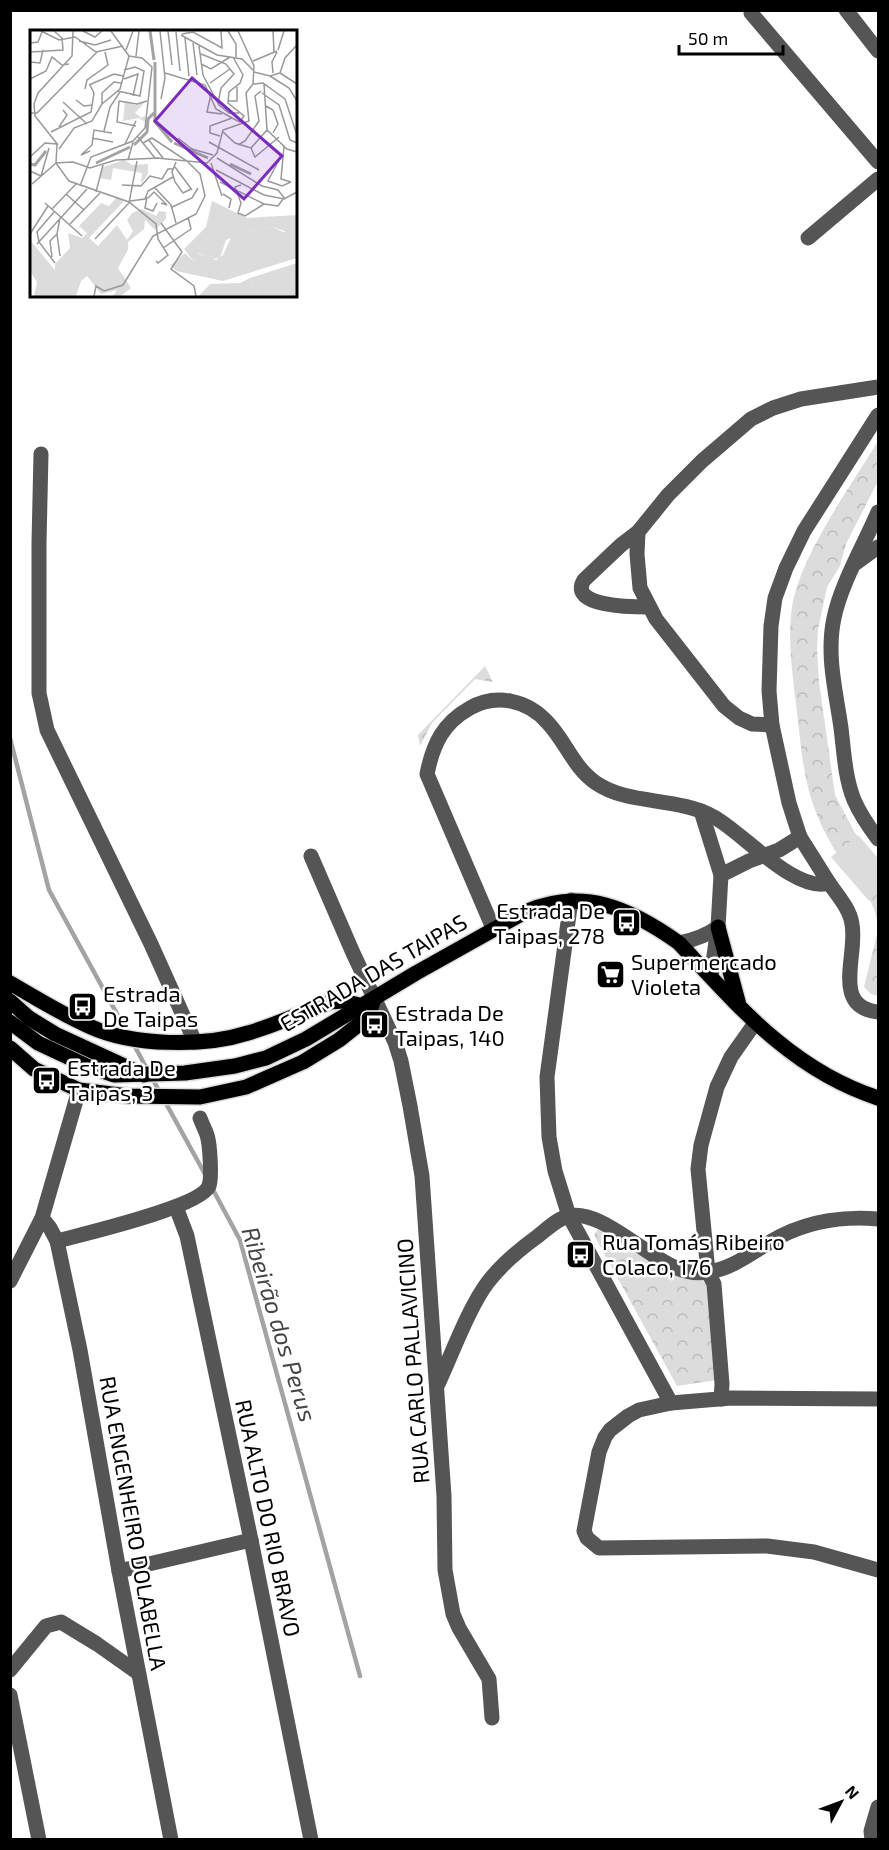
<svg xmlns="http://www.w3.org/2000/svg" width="889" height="1850" font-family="'Exo 2',sans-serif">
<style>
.forest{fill:url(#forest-crowns)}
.pitch{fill:#dcdcdc}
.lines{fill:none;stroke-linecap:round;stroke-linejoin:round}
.stream{stroke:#a3a3a3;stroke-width:4.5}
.major-casing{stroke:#dbdbdb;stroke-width:18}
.minor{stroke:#555;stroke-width:15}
.major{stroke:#000;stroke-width:15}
.labels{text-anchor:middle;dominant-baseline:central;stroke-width:5;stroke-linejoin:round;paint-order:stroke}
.poi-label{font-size:22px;fill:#000;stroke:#fff;text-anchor:start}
.street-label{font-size:22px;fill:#000;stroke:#fff}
.water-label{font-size:24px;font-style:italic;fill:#444;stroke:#fff}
.inset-river{fill:none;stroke:#a3a3a3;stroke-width:3}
.inset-road{fill:none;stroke:#999;stroke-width:1.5}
.view{fill:#7b2cbf;fill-opacity:0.15;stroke:#7b2cbf;stroke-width:3}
.inset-edge{fill:none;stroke:#000;stroke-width:3}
</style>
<defs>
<pattern id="forest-crowns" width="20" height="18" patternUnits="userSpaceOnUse" patternTransform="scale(1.5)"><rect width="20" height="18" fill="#dcdcdc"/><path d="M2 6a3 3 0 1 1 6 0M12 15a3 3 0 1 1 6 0" fill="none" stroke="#bbb"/></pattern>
</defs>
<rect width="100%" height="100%" fill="#fff"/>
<!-- forest -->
<g class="forest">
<path d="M878,441V481L846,544L840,566L827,587L818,630L817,649L819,682L835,795L855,833L878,864V925C873,898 866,895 851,874C836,854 824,833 815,810C803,779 801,745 797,712C793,677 787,642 792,607C800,556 851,486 878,441Z"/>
<path d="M485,666L493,682L475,679L432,723L420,746L418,735Z"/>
<path d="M878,930V996L871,994L864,987Z"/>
<path d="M599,1228L667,1272L707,1282L717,1380L677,1386L594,1235Z"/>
</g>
<!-- pitch -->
<path class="pitch" d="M858,835L878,858V893L869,901L831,857Z"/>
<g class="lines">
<!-- stream -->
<g class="stream">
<path d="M10,738L49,890L128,1034"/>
<path d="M132,1041L148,1071"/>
<path d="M152,1078L206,1176"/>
<path d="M211,1186L240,1240L360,1676"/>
</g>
<defs>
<g id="major">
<path d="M718,927L739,1005"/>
<path d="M10,983C36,998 63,1015 91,1027C133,1046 204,1047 248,1033C276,1025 303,1012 330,1002L343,1001L363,1006"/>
<path d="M10,1001L29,1018L55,1034L144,1075"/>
<path d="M10,1022L38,1043L87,1066L114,1075L185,1073L235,1066L266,1058L306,1039L416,973L525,912C583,887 630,908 679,943C739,1007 792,1070 878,1098"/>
<path d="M10,1048L34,1069L79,1090L128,1096L200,1097L246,1087L303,1062L339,1040L368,1017L374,999"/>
</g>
</defs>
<!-- major casing -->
<use href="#major" class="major-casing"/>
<!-- minor -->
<g class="minor">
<path d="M846,10L878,51"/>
<path d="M751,13L878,162"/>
<path d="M808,238L878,179"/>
<path d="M41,454L39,543V693L47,730L151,944L195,1042"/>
<path d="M878,512C864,545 841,584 834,618C826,655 836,692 841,728C844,752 845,778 854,800C860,814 869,827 878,839"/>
<path d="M638,532L621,545L584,580C567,607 634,607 649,607"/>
<path d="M856,563L878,547"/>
<path d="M772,725L752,724L739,718L724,706L656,619L640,588L637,554L638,532L668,495L702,461L751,419L773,408L801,399L878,387"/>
<path d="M701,811L721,875L718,927L711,977"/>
<path d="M311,856L353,953L395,1042L401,1061L410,1106L422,1176L444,1496L445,1570L453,1614L459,1628L489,1679L492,1718"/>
<path d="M721,875L749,861L779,850L800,837"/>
<path d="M829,883L800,837L789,803L772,725L769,691L771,626L775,598L786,568L804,531L878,415"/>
<path d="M571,900L547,1077L549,1137L555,1171L569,1216L671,1403"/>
<path d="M493,928L427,774C433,744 443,723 470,708C496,693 528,700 548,723C566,742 573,767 596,783C630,806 676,796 714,817C742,832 796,894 829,883C838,896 850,909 852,924C858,955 831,1007 878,1012"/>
<path d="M679,943C694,940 706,936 718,927"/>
<path d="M176,1207L187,1236L251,1540L311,1840"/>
<path d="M42,1218L50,1228L57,1241L80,1350L119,1571L171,1840"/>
<path d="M57,1241C83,1234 200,1207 209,1186C212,1178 210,1144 207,1135C205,1129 202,1124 200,1118"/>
<path d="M10,1281L42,1218L79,1090"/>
<path d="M438,1384C452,1354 469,1307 488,1282C502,1264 520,1249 538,1236C547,1229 558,1218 569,1216C590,1211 618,1232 635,1243C657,1257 680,1277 708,1272C736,1268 757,1248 781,1236C811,1221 846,1216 878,1219"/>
<path d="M721,1399L722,1384L714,1284L708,1272L698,1169L701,1145L717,1087L731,1057L755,1023"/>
<path d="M878,1399L731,1398L671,1403L639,1410L628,1416L610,1430L605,1437L599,1452L584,1531L587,1538L599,1548L767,1546L814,1552L878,1570"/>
<path d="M119,1571L251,1540"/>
<path d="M10,1670L46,1626L61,1622L97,1644L138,1673"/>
<path d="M10,1695L39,1840"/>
<path d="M872,1840L871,1831L878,1807"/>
</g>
<!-- major -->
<use href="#major" class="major"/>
</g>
<!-- icons -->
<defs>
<symbol id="bus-square" viewBox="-11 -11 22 22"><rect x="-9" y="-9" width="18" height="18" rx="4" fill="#000" stroke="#fff"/><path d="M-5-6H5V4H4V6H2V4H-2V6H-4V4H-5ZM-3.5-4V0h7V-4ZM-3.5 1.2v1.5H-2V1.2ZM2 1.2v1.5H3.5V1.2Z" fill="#fff"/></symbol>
<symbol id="supermarket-square" viewBox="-11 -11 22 22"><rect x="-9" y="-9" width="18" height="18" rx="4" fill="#000" stroke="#fff"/><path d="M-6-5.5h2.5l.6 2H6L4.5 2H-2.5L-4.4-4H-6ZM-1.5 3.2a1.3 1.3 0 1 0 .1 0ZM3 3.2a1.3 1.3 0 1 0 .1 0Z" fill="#fff"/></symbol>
</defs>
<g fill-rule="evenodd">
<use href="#bus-square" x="610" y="906" width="33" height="33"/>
<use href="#supermarket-square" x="594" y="958" width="33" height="33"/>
<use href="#bus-square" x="66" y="990" width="33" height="33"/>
<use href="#bus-square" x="358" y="1008" width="33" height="33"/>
<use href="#bus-square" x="30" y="1064" width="33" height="33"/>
<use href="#bus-square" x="564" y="1238" width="33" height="33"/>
</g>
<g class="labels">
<!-- poi labels -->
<g class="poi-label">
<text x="605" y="910" text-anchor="end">Estrada De<tspan x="605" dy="25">Taipas, 278</tspan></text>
<text x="631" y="961">Supermercado<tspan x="631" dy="25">Violeta</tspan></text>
<text x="103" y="993">Estrada<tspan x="103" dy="25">De Taipas</tspan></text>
<text x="395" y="1012">Estrada De<tspan x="395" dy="25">Taipas, 140</tspan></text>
<text x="67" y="1067">Estrada De<tspan x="67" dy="25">Taipas, 3</tspan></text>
<text x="602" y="1241">Rua Tomás Ribeiro<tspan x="602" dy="25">Colaco, 176</tspan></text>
</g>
<!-- street labels -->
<g class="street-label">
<text transform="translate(373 972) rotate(-30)">ESTRADA DAS TAIPAS</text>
<text transform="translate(412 1361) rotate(-94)">RUA CARLO PALLAVICINO</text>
<text transform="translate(269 1518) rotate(78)">RUA ALTO DO RIO BRAVO</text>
<text transform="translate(134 1523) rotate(80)">RUA ENGENHEIRO DOLABELLA</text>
</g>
<!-- water labels -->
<g class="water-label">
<text transform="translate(280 1324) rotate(73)">Ribeirão dos Perus</text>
</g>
</g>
<!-- overview -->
<g transform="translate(30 30)">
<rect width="267" height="267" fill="#fff"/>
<path d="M182,171L217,188L267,185V199L260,203L243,197L217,201L196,210L190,228L181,229L169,223L164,232L154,219L176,197Z" fill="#dcdcdc"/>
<path d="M95,71L105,75L115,72L105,83L112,88L115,85V92L109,88L93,91ZM94,130L103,135L118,134V144L111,154L109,155H103L111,154L112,143L83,138L81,150L70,148L73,137ZM87,167L94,171L59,208L68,216L87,195L97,210L103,201L97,190L102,183L111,179L126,186L129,181L136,182V189L125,200L115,190L114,199L98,212V220L88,238L101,258L91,266H83L87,260L71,264L57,246L51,251L46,266H4L7,252L0,241V210L25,240V234L40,218L38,203L52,208L57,203L49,196L71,173L79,176ZM243,197L253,202L267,199V228L193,251L146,241L141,235L155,223L164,232L167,223L186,230L193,225L203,203ZM267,233V266H229L220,248Z" fill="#dcdcdc"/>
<path d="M220,248L229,266H169L180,254L210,253Z" fill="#dcdcdc"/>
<path class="inset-river" d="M120,1L124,30M125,32V92L142,112M144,113L178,128M104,115L117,102L118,89L124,83M66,133L100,117M0,134L5,135L16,121M200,134L221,144"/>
<path class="inset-road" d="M11,1L29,10L45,7L66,22L93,16M53,1L65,7L72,1M81,1L99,26M130,1L135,48L131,69M138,1L142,35M198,1L206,14V27M243,1L244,22M146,2L150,41M152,4L163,2L192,18L191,1M151,5L187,25L212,29L224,41M155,8L159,46M49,11L65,15L81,10M0,13L8,12L12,2M163,13L167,45M169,16L173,45L189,75L199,83H209M96,20L103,1M248,20L254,1M0,22L33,20L32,8L24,1M171,24L196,34L204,44L191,58L188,73M106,26L109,1M223,31L247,21M0,32L10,33L13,20M171,34L181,39L200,27M224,42L240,46L250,43L255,28L267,15M135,43L175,55L186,79L202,88M243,43L242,32L247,22M250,43L267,54M240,46L259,58L267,71M0,49L16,41L22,27L32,35L39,34M94,49L108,44L103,66M180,53L200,39M223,54L233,53L255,69L267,105M234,54L237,100M59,55L84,44L93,46M55,59L57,50L78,35L75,22M88,61L110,66L114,41L105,37L94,40M232,63L249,75L260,110L267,113M181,64L177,82L192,84M46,70L54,76L63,75M89,71L87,92L106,96M89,71L107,74L117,71M198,71H207V57M33,72L57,94M72,74V63L84,52L91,53M236,76L243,80L248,94L243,103M0,83H7L67,22M29,97L37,85L33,80M237,100L257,119L267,122M74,101L80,77L90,62M192,101L205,113L221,118M21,102L61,82L64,63L60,55M190,106L180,103V96L202,88L210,92L214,86L198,73L199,62L210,53L213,45L203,27M108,107L125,128M62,108L83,112M148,108L162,119L183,125M118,109L133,128M179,112L229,140M27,114L26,133L43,132L60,138L86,130L129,128M95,114L106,91M28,115L5,86L4,74L8,63L42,26L43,1M208,115L215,111L229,91L225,66L231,61M254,116L251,149L261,152M221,118L225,127L249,107M221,118L237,100M29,119L44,98L62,91L72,74L90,59L99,26M60,121L51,125L62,115L64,100L82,103M251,126L238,151L252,156L261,152M0,127L15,113L27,114M127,128L177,133L187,123L193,100L219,91L216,63L223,54L224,36L208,1M187,128L232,156L248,160L255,169M98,130L103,112M146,132L142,142L145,152L153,163L161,159M181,133L192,166M145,137L162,160M186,140L234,165L254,169L267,162M0,141L11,146L26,133L39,151L99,172L126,194L128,209L138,225L128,233L126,231M190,152L234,174L248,176L253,169M2,154L11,146L19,118M92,155L111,156L120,146L132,149L138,139H144M211,155L205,157L211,173L208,183L215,186L234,174M50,156L61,127L103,111L115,98L122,37L112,28L99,26M125,158L141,175L146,193M66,162L73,135M36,164L54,180M193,164L201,169L199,178M117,167L115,178L123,181L127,173M118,168L124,162L137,175L131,173M100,171L115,169L118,161L143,147M15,173L52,206M142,177L162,168L168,158M22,179L46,154M24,182L7,202L9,212L25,233M131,193L152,222L141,239L164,256L166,266M40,194L70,163M0,204L18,176M65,209L99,173L107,131M7,214L57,159M133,218L161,199L158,187M30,226L27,204L30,188M22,227L20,211L27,204M64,266L66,256L74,261L93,255L123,206L166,184L175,166L170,144L157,131L122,108L113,113"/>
<path class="view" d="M162,48L252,126L214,169L125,91Z"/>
<rect width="267" height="267" class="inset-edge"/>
</g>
<!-- border -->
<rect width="889" height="1850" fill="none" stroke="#000000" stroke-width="24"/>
<!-- north arrow -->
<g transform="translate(841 1802) rotate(49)" stroke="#ffffff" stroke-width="4.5" paint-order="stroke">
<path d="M0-4.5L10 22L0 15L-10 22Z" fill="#000000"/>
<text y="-9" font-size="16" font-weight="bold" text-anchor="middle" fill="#000000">N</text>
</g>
<!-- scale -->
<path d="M679 45v9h104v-9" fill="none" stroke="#000000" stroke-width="3"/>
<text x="688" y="45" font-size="18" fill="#000000" stroke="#ffffff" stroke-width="4.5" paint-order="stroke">50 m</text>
</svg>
